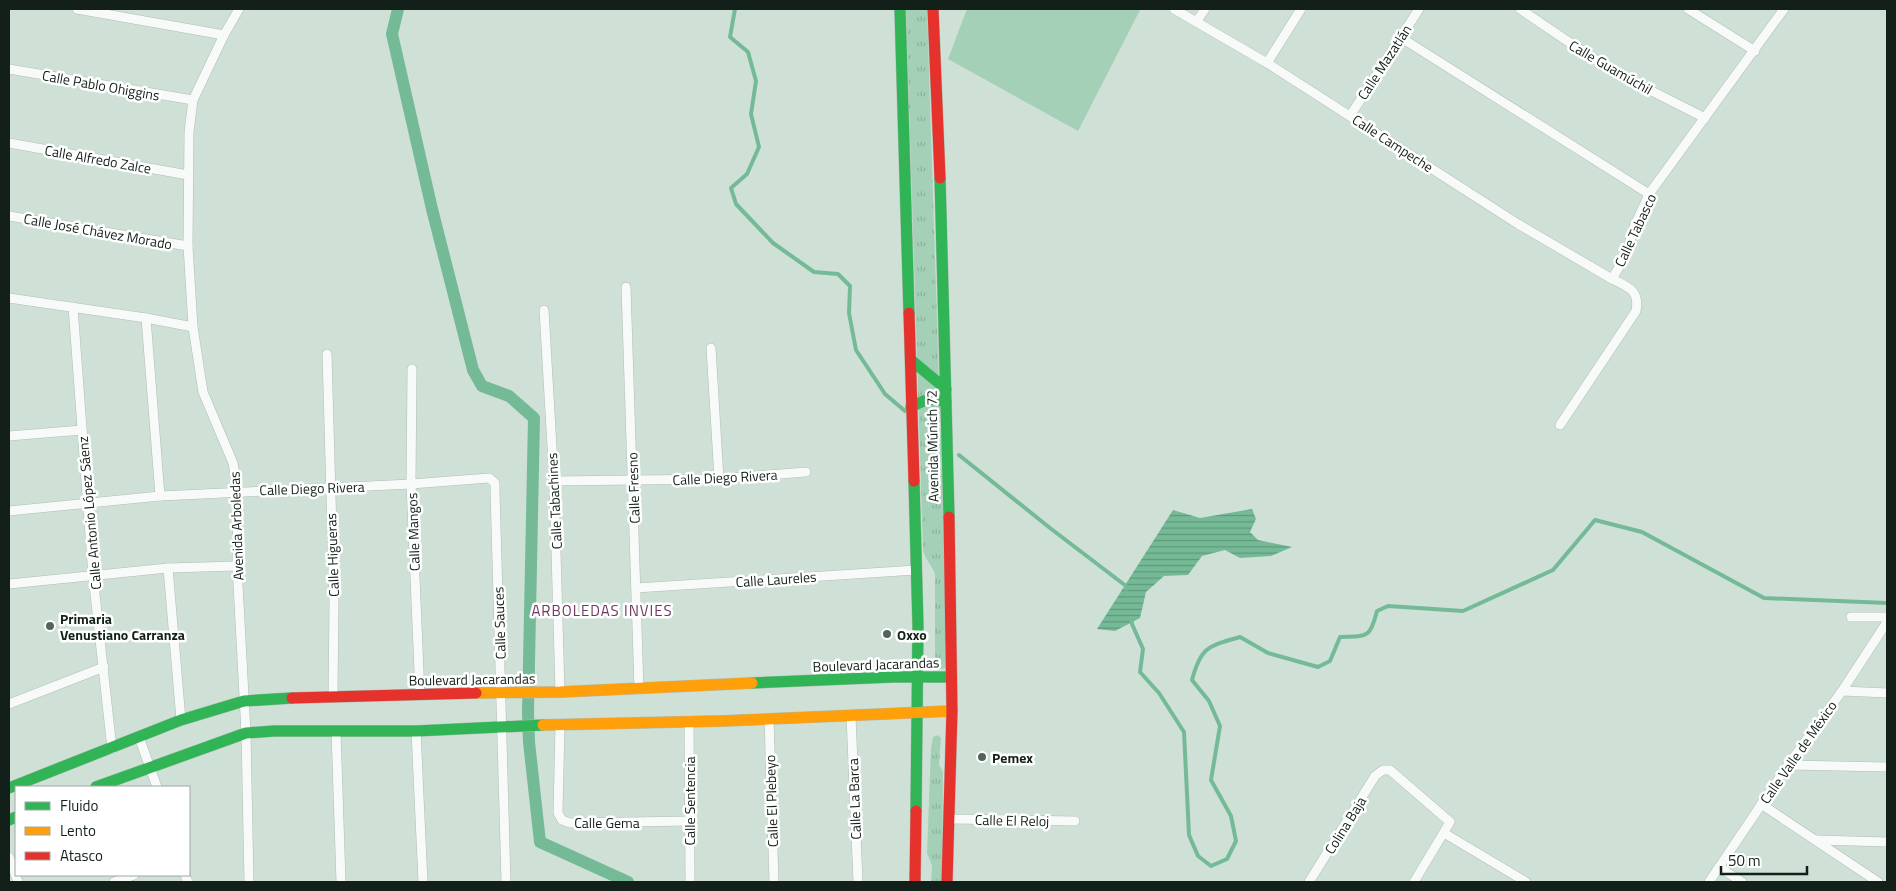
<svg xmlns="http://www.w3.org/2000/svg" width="1896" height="891" font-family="'Titillium Web',sans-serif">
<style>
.grass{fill:url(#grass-tufts)}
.park{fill:#a4d0b7}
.water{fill:url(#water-rules)}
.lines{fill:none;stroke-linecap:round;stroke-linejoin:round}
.stream{stroke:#75ba97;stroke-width:4}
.canal{stroke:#75ba97;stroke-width:12}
.street-casing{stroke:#afbeb5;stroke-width:10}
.fast-casing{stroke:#afbeb5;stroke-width:12}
.slow-casing{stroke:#afbeb5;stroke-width:12}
.jam-casing{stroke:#afbeb5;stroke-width:12}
.street{stroke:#f8faf9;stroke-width:9}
.fast{stroke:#30b455;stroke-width:11}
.slow{stroke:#ff9f0a;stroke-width:11}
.jam{stroke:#e5322d;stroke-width:11}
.poi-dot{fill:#55645b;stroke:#fff;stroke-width:2}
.labels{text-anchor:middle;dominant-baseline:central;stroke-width:5;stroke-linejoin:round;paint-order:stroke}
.street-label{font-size:14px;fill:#132019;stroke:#fff}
.poi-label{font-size:14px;font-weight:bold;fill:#132019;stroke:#fff;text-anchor:start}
.neighbourhood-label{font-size:15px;letter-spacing:1px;fill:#713660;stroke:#fff}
</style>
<defs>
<pattern id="grass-tufts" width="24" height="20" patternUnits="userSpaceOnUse" patternTransform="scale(1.25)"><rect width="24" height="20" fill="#a4d0b7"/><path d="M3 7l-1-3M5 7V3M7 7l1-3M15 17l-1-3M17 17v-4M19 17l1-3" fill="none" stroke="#8cb29d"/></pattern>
<pattern id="water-rules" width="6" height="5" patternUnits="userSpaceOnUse" patternTransform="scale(1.25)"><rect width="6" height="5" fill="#75ba97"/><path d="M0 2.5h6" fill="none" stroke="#5f977a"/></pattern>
</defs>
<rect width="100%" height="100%" fill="#cfe1d6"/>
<!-- grass -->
<g class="grass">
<path d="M906,9H927L948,662L947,667L943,669L938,668L935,662V574C932,566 926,560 923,551Z"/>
<path d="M938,735L941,738L939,765L943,771L942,882H931L932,866L927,853L931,748L933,737Z"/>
</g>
<!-- park -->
<path class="park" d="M967,9H1138L1140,10L1078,131L948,59Z"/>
<!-- water -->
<path class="water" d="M1252,509L1256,519L1250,532L1258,540L1292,547L1271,556L1240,558L1225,550L1202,556L1188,575L1164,576L1146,592L1140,618L1115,631L1097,629L1173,510L1200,518Z"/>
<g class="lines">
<!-- stream -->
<g class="stream">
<path d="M735,9L730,37L748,52L756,81L751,114L759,147L747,174L731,188L736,204L773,243L814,272L838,274L850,286L849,313L856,350L885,394L905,411"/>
<path d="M959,455L1050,528L1126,586V589"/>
<path d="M1131,618L1132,624L1143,649L1140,672L1159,693L1184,732L1189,835L1198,856L1211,866L1227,859L1236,841L1231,816L1211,780L1220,726L1209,701L1192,680C1201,646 1209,646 1240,637L1268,653L1318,667L1330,661L1340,637C1367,636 1370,639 1377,611L1388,606L1463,611L1553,570L1595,520L1642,532L1764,598L1887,603"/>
</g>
<!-- canal -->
<path class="canal" d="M398,9L392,34L432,209L473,370L482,386L509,396L534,418L528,712L529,742L540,842L628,882"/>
<defs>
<g id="street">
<path d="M77,9L224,35"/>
<path d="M239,9L224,35L193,100L189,132L188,246L193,327L203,392L233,463L238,491L237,566L246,733L249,882"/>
<path d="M1174,9L1267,63L1518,224L1612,279"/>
<path d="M1520,9L1588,55L1628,79L1705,118"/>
<path d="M1688,9L1755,51"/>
<path d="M1196,22L1205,9"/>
<path d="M1400,37L1649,194"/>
<path d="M1267,63L1301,9"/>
<path d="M9,69L193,100"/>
<path d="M1350,116L1419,9"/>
<path d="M9,143L188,175"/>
<path d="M9,216L188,246"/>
<path d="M626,287L639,689"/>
<path d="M9,298L146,318L193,327"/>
<path d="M73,307L93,576L112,749"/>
<path d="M544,310L554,481L560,692"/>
<path d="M146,318L160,496"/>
<path d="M711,348L719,479"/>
<path d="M327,354L334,602L333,696"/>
<path d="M412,369L411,484L420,695"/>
<path d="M1560,425L1636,311C1640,290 1628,287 1612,279L1626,255L1634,227L1649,194L1784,9"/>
<path d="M9,436L82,430"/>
<path d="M554,481L719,479L806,472"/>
<path d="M9,511L160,496L411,484L489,478L495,483V491L506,882"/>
<path d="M168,568L181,720"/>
<path d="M9,584L168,568L237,566"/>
<path d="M636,588L916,570"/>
<path d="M1851,617H1887"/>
<path d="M1842,691L1887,693"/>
<path d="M9,704L104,667"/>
<path d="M851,716L858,882"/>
<path d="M769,719L774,882"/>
<path d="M689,721L690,882"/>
<path d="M560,724L558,813L562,820L570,823L689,821"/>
<path d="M336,731L341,882"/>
<path d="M416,731L423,882"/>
<path d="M139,737L157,787"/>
<path d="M1788,765L1887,767"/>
<path d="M1761,804L1878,882"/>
<path d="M949,819L1075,821"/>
<path d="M1444,833L1526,882"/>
<path d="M1817,840L1887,842"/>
<path d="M9,857L18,882"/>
<path d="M1719,867L1742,882"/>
<path d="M185,875L188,882"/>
<path d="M114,882L134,875"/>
<path d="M1309,882L1375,776L1383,770H1390L1450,822L1414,882"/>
<path d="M1709,882L1788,765L1842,691L1887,622"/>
</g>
<g id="fast">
<path d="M900,9L909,313"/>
<path d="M940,178L949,517"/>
<path d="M911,360L946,389"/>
<path d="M911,407C923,400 932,397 946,402"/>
<path d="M914,481L918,626L916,811"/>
<path d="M752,683L893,677H951"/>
<path d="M96,787L246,733L274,731H416L543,725"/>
<path d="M9,788L181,720L244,701L292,698"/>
<path d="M9,820L16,817"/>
</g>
<g id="slow">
<path d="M476,693L560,692L752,683"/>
<path d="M543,725L722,721L952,711"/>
</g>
<g id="jam">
<path d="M933,9L940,178"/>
<path d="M909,313L914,481"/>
<path d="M292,698L476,693"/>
<path d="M915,882L916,811"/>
<path d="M947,882L952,711L949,517"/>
</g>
</defs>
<!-- street casing -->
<use href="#street" class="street-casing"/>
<!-- fast casing -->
<use href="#fast" class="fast-casing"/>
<!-- slow casing -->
<use href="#slow" class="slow-casing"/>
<!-- jam casing -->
<use href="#jam" class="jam-casing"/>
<!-- street -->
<use href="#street" class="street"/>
<!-- fast -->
<use href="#fast" class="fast"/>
<!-- slow -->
<use href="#slow" class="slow"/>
<!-- jam -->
<use href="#jam" class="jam"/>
</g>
<!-- markers -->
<g class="poi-dot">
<circle cx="50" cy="626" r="5"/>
<circle cx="887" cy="634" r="5"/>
<circle cx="982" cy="757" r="5"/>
</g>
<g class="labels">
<!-- street labels -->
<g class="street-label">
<text transform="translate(1384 62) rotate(-57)">Calle Mazatlán</text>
<text transform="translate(1611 67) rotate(30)">Calle Guamúchil</text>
<text transform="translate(101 85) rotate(10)">Calle Pablo Ohiggins</text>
<text transform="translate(1393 143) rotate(33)">Calle Campeche</text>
<text transform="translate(98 159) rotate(10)">Calle Alfredo Zalce</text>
<text transform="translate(1635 230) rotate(-65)">Calle Tabasco</text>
<text transform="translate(98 231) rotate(10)">Calle José Chávez Morado</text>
<text transform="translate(932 446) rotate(-91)">Avenida Múnich 72</text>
<text transform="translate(725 477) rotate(-3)">Calle Diego Rivera</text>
<text transform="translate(312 488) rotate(-2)">Calle Diego Rivera</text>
<text transform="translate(633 488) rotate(-92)">Calle Fresno</text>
<text transform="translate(554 501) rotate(-93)">Calle Tabachines</text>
<text transform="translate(89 513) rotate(-95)">Calle Antonio López Sáenz</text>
<text transform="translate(236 526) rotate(-92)">Avenida Arboledas</text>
<text transform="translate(413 532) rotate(-92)">Calle Mangos</text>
<text transform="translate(332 555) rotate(-92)">Calle Higueras</text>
<text transform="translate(776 579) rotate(-4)">Calle Laureles</text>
<text transform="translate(499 623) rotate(-92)">Calle Sauces</text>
<text transform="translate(876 664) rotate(-2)">Boulevard Jacarandas</text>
<text transform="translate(472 679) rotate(-1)">Boulevard Jacarandas</text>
<text transform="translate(1798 752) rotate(-55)">Calle Valle de México</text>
<text transform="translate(854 799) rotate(-92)">Calle La Barca</text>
<text transform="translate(689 801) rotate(-90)">Calle Sentencia</text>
<text transform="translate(771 801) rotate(-92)">Calle El Plebeyo</text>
<text transform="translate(1012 820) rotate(1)">Calle El Reloj</text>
<text x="607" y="822">Calle Gema</text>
<text transform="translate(1345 825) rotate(-58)">Colina Baja</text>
</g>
<!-- poi labels -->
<g class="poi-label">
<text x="60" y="618">Primaria<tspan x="60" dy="16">Venustiano Carranza</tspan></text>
<text x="897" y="634">Oxxo</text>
<text x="992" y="757">Pemex</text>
</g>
<!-- neighbourhood labels -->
<g class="neighbourhood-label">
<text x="602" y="610">ARBOLEDAS INVIES</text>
</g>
</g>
<!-- border -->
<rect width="1896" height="891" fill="none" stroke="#132019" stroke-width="20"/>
<!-- legend -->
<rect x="15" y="786" width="175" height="90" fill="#ffffff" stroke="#a1a6a3"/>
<rect x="25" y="802" width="25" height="8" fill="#30b455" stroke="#a1a6a3"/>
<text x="60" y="811" font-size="15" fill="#132019">Fluido</text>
<rect x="25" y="827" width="25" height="8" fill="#ff9f0a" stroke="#a1a6a3"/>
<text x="60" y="836" font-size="15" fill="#132019">Lento</text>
<rect x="25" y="852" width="25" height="8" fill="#e5322d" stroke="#a1a6a3"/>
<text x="60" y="861" font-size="15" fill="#132019">Atasco</text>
<!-- scale -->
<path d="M1721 866v8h86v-8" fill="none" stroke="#132019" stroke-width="2.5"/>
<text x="1728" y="866" font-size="15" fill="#132019" stroke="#ffffff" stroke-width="4" paint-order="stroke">50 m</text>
</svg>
